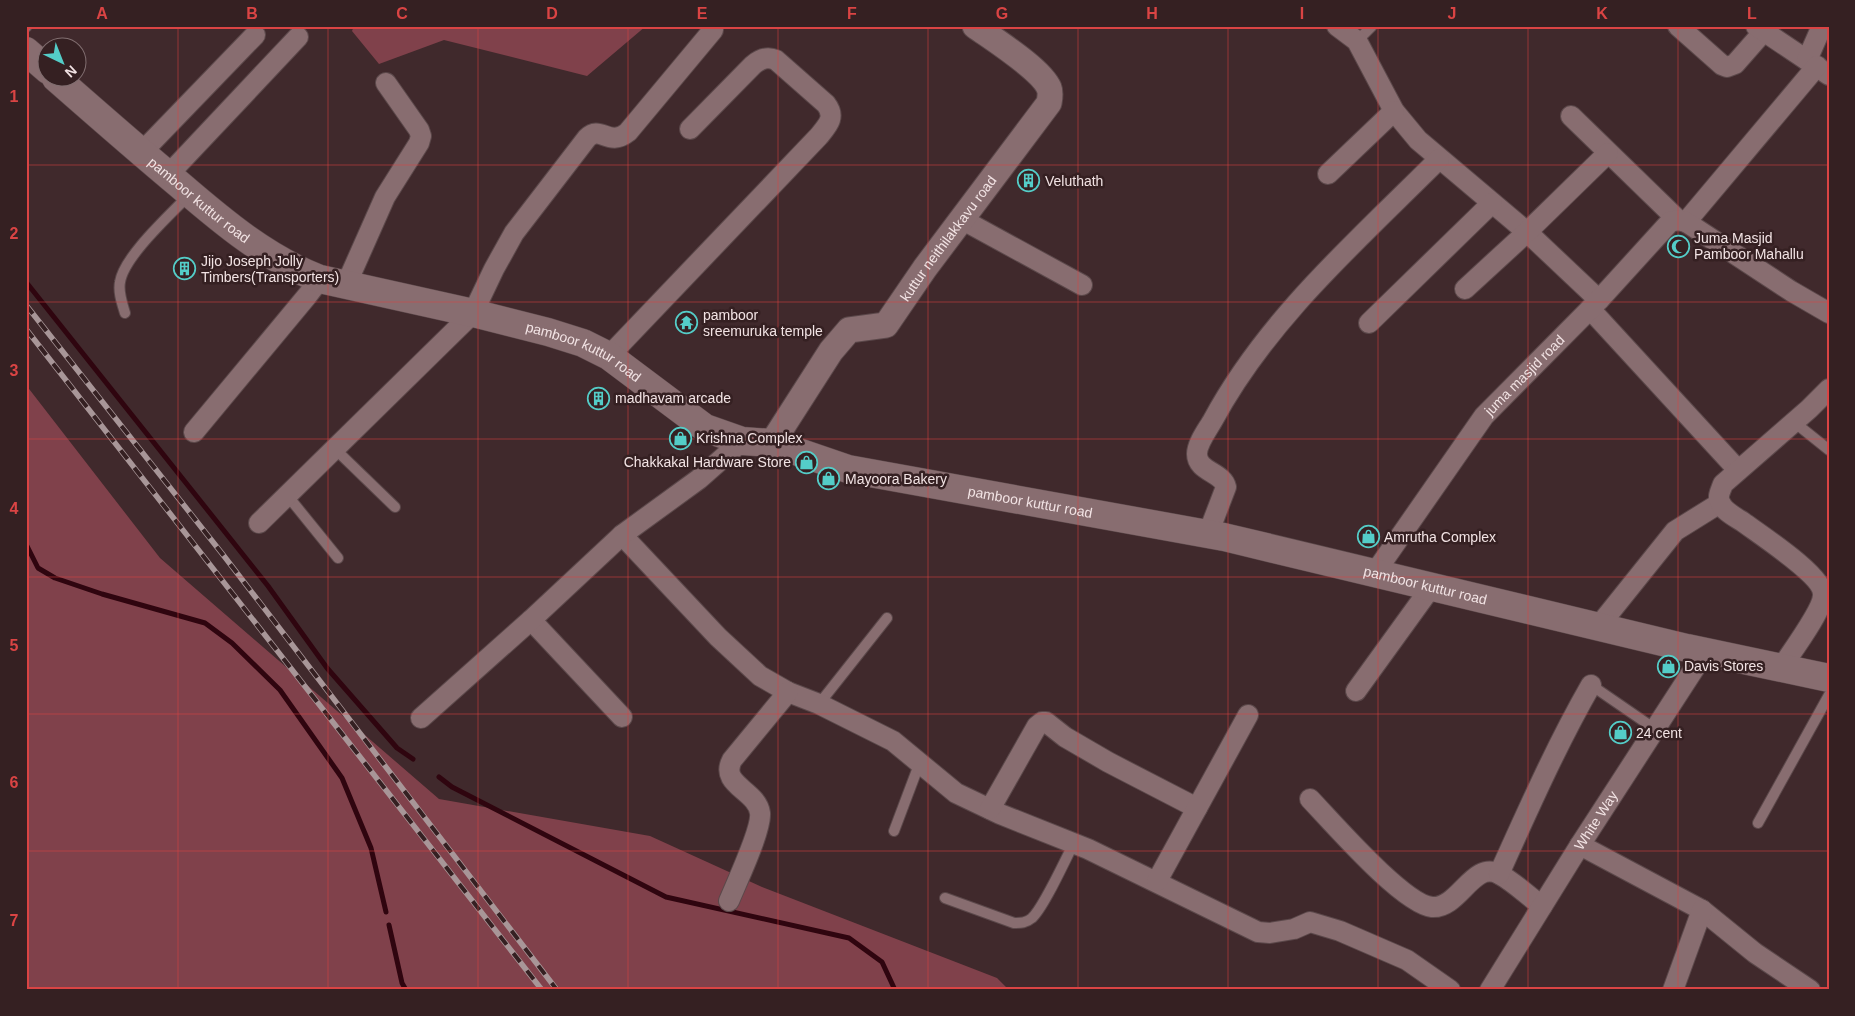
<svg xmlns="http://www.w3.org/2000/svg" width="1855" height="1016" font-family="Arial,sans-serif">
<style>
.green{fill:#80414b}
.lines{fill:none;stroke-linecap:round;stroke-linejoin:round}
.stream{stroke:#2f050f;stroke-width:5}
.service-casing{stroke:#5b484a;stroke-width:12}
.minor-casing{stroke:#5b484a;stroke-width:22}
.tertiary-casing{stroke:#5b484a;stroke-width:27}
.secondary-casing{stroke:#5b484a;stroke-width:29}
.service{stroke:#886d70;stroke-width:10}
.minor{stroke:#886d70;stroke-width:20}
.tertiary{stroke:#886d70;stroke-width:25}
.secondary{stroke:#886d70;stroke-width:28}
.rail-casing{stroke:#a89698;stroke-width:5.5}
.rail{stroke:#352022;stroke-width:4;stroke-dasharray:11;stroke-linecap:butt}
.grid{fill:none;stroke:#da4444;stroke-width:1;stroke-opacity:0.55}
.labels{text-anchor:middle;dominant-baseline:central;stroke-width:5;stroke-linejoin:round;paint-order:stroke}
.poi-label{font-size:14px;fill:#f2e3e4;stroke:#352022;text-anchor:start}
.street-label{font-size:14px;fill:#f2e3e4;stroke:#352022}
.neatline{fill:none;stroke:#da4444;stroke-width:2}
.grid-label{font-size:16px;text-anchor:middle;font-weight:bold;fill:#da4444}
</style>
<rect width="100%" height="100%" fill="#40292c"/>
<!-- green -->
<g class="green">
<path d="M354,26H646L587,76L444,40L379,64L352,31Z"/>
<path d="M26,385L160,558L439,799L650,836L762,887L997,978L1009,990H26Z"/>
</g>
<g class="lines">
<!-- stream -->
<g class="stream">
<path d="M26,282L268,586L327,668L397,748L413,759"/>
<path d="M26,544L38,568L55,578L102,594L205,623L232,643L280,690L342,778L371,848L386,912"/>
<path d="M439,777L452,787L666,897L849,938L882,962L895,990"/>
<path d="M389,925L402,983L406,990"/>
</g>
<defs>
<g id="service">
<path d="M26,27L27,26"/>
<path d="M1357,41L1372,26"/>
<path d="M125,313C122,303 118,292 120,282C124,256 171,214 190,194"/>
<path d="M1794,422L1829,450"/>
<path d="M334,448L395,507"/>
<path d="M287,495L338,558"/>
<path d="M1591,685L1655,729"/>
<path d="M819,704L887,618"/>
<path d="M1758,823L1829,695"/>
<path d="M894,831L920,762"/>
<path d="M945,898L1014,923C1021,923 1026,923 1032,918C1044,907 1065,860 1074,843"/>
</g>
<g id="minor">
<path d="M1337,26L1357,41L1394,111L1418,140L1527,232L1599,300"/>
<path d="M1678,26L1722,65L1727,67L1735,64L1764,31"/>
<path d="M1756,26L1829,75"/>
<path d="M1807,60L1822,26"/>
<path d="M1571,116L1678,220"/>
<path d="M141,153L255,35"/>
<path d="M1328,174L1394,111"/>
<path d="M168,175L298,37"/>
<path d="M963,220L1082,285"/>
<path d="M1686,222L1817,66"/>
<path d="M346,285L385,197L419,143L421,136L419,130L386,83"/>
<path d="M1465,289L1527,232L1608,153"/>
<path d="M1590,309L1738,470"/>
<path d="M1369,323L1492,203"/>
<path d="M609,356L819,136C828,125 836,117 826,104L776,60C767,56 760,59 753,65L690,129"/>
<path d="M194,432L307,296L320,279"/>
<path d="M259,523L473,313L494,269L514,233L587,138C601,124 608,148 628,132L713,30"/>
<path d="M1208,534L1226,487C1223,472 1197,472 1197,454C1197,443 1208,429 1213,420C1268,318 1358,240 1439,159"/>
<path d="M622,535L718,637L760,676L788,692L819,704L893,741L956,793L1000,814L1088,849L1258,932L1270,933L1294,929L1310,922L1340,931L1407,960L1450,990"/>
<path id="s1" d="M1374,574L1484,416L1599,300L1670,222L1678,220L1686,222L1791,291L1829,313"/>
<path d="M531,620L622,717"/>
<path d="M1598,627L1675,531L1720,503"/>
<path d="M1781,668C1790,654 1823,610 1823,595C1824,576 1759,534 1743,522C1735,517 1723,511 1720,502C1717,496 1721,490 1723,484L1809,409L1829,389"/>
<path d="M1356,691L1432,586"/>
<path d="M421,718L531,620L622,535L699,479L742,441"/>
<path d="M1310,799C1333,823 1403,904 1432,907C1459,909 1473,860 1499,874C1514,882 1528,896 1542,906"/>
<path d="M990,809L1037,726L1042,722H1046L1065,737L1108,762L1197,808"/>
<path d="M1580,845L1702,910L1755,953L1810,990"/>
<path d="M1499,874C1528,810 1556,746 1591,685"/>
<path d="M1157,881L1248,715"/>
<path d="M729,901C736,884 762,829 760,813C757,790 719,785 732,760L788,692"/>
<path id="s2" d="M1490,990L1580,845L1705,652"/>
<path d="M1673,990L1702,910"/>
</g>
<g id="tertiary">
<path id="s3" d="M772,443L831,351L849,330L886,325L925,268L1049,103C1050,97 1051,93 1049,88C1041,69 993,39 975,26"/>
</g>
<g id="secondary">
<path d="M26,51L48,70"/>
<path id="s4" d="M56,78C97,114 138,150 180,185C223,222 267,259 320,279L473,313L548,332L583,343L609,356L705,428L742,441L772,443L848,469L1224,537L1687,648L1829,678"/>
</g>
</defs>
<!-- service casing -->
<use href="#service" class="service-casing"/>
<!-- minor casing -->
<use href="#minor" class="minor-casing"/>
<!-- tertiary casing -->
<use href="#tertiary" class="tertiary-casing"/>
<!-- secondary casing -->
<use href="#secondary" class="secondary-casing"/>
<!-- service -->
<use href="#service" class="service"/>
<!-- minor -->
<use href="#minor" class="minor"/>
<!-- tertiary -->
<use href="#tertiary" class="tertiary"/>
<!-- secondary -->
<use href="#secondary" class="secondary"/>
<defs>
<g id="rail">
<path d="M26,305L224,556L557,990"/>
<path d="M26,329L542,990"/>
</g>
</defs>
<!-- rail casing -->
<use href="#rail" class="rail-casing"/>
<!-- rail -->
<use href="#rail" class="rail"/>
</g>
<!-- grid -->
<path class="grid" d="M178,26V990M328,26V990M478,26V990M628,26V990M778,26V990M928,26V990M1078,26V990M1228,26V990M1378,26V990M1528,26V990M1678,26V990M26,165H1829M26,302H1829M26,439H1829M26,577H1829M26,714H1829M26,851H1829"/>
<!-- icons -->
<defs>
<symbol id="building-ring" viewBox="-11 -11 22 22"><circle r="9.5" fill="#352022" stroke="#54cdc8" stroke-width="1.5"/><path d="M-4-6H4V6H1V3H-1V6H-4ZM-2.5-4.3h1.7v1.8h-1.7ZM.8-4.3h1.7v1.8H.8ZM-2.5-1h1.7V.8h-1.7ZM.8-1h1.7V.8H.8Z" fill="#54cdc8"/></symbol>
<symbol id="mosque-ring" viewBox="-11 -11 22 22"><circle r="9.5" fill="#352022" stroke="#54cdc8" stroke-width="1.5"/><path d="M3.5-4.9A6 6 0 1 0 3.5 4.9A5 5 0 1 1 3.5-4.9Z" fill="#54cdc8"/></symbol>
<symbol id="temple-ring" viewBox="-11 -11 22 22"><circle r="9.5" fill="#352022" stroke="#54cdc8" stroke-width="1.5"/><path d="M0-6L5-2H3V0L6.5 2.5H4V6H1.5V3h-3V6H-4V2.5H-6.5L-3 0V-2H-5Z" fill="#54cdc8"/></symbol>
<symbol id="shop-ring" viewBox="-11 -11 22 22"><circle r="9.5" fill="#352022" stroke="#54cdc8" stroke-width="1.5"/><path d="M-5-2.5h2.3a2.7 3.5 0 0 1 5.4 0H5L5.5 6h-11ZM-1.5-2.5h3a1.5 2.3 0 0 0-3 0Z" fill="#54cdc8"/></symbol>
</defs>
<g fill-rule="evenodd">
<use href="#building-ring" x="1016" y="168" width="25" height="25"/>
<use href="#mosque-ring" x="1666" y="234" width="25" height="25"/>
<use href="#building-ring" x="172" y="256" width="25" height="25"/>
<use href="#temple-ring" x="674" y="310" width="25" height="25"/>
<use href="#building-ring" x="586" y="386" width="25" height="25"/>
<use href="#shop-ring" x="668" y="426" width="25" height="25"/>
<use href="#shop-ring" x="794" y="450" width="25" height="25"/>
<use href="#shop-ring" x="816" y="466" width="25" height="25"/>
<use href="#shop-ring" x="1356" y="524" width="25" height="25"/>
<use href="#shop-ring" x="1656" y="654" width="25" height="25"/>
<use href="#shop-ring" x="1608" y="720" width="25" height="25"/>
</g>
<g class="labels">
<!-- poi labels -->
<g class="poi-label">
<text x="1045" y="181">Veluthath</text>
<text x="1694" y="238">Juma Masjid<tspan x="1694" dy="16">Pamboor Mahallu</tspan></text>
<text x="201" y="261">Jijo Joseph Jolly<tspan x="201" dy="16">Timbers(Transporters)</tspan></text>
<text x="703" y="315">pamboor<tspan x="703" dy="16">sreemuruka temple</tspan></text>
<text x="615" y="398">madhavam arcade</text>
<text x="696" y="438">Krishna Complex</text>
<text x="791" y="462" text-anchor="end">Chakkakal Hardware Store</text>
<text x="845" y="479">Mayoora Bakery</text>
<text x="1384" y="537">Amrutha Complex</text>
<text x="1684" y="666">Davis Stores</text>
<text x="1636" y="733">24 cent</text>
</g>
<!-- street labels -->
<g class="street-label">
<text stroke="none"><textPath href="#s4" startOffset="188">pamboor kuttur road</textPath></text>
<text stroke="none"><textPath href="#s3" startOffset="281">kuttur neithilakkavu road</textPath></text>
<text stroke="none"><textPath href="#s4" startOffset="608">pamboor kuttur road</textPath></text>
<text stroke="none"><textPath href="#s1" startOffset="250">juma masjid road</textPath></text>
<text stroke="none"><textPath href="#s4" startOffset="1088">pamboor kuttur road</textPath></text>
<text stroke="none"><textPath href="#s4" startOffset="1492">pamboor kuttur road</textPath></text>
<text stroke="none"><textPath href="#s2" startOffset="200">White Way</textPath></text>
</g>
</g>
<!-- border -->
<rect width="1855" height="1016" fill="none" stroke="#352022" stroke-width="55"/>
<!-- north arrow -->
<g transform="translate(62 62) rotate(137)"><circle r="24" fill="#352022" stroke="#816e70"/>
<path d="M0-4L9 19L0 12L-9 19Z" fill="#54cdc8"/>
<text y="-8" font-size="14" font-weight="bold" text-anchor="middle" fill="#f2e3e4">N</text>
</g>
<rect x="28" y="28" width="1800" height="960" class="neatline"/>
<g class="grid-label">
<text x="102" y="19">A</text>
<text x="252" y="19">B</text>
<text x="402" y="19">C</text>
<text x="552" y="19">D</text>
<text x="702" y="19">E</text>
<text x="852" y="19">F</text>
<text x="1002" y="19">G</text>
<text x="1152" y="19">H</text>
<text x="1302" y="19">I</text>
<text x="1452" y="19">J</text>
<text x="1602" y="19">K</text>
<text x="1752" y="19">L</text>
<text x="14" y="102">1</text>
<text x="14" y="239">2</text>
<text x="14" y="376">3</text>
<text x="14" y="514">4</text>
<text x="14" y="651">5</text>
<text x="14" y="788">6</text>
<text x="14" y="926">7</text>
</g>
</svg>
